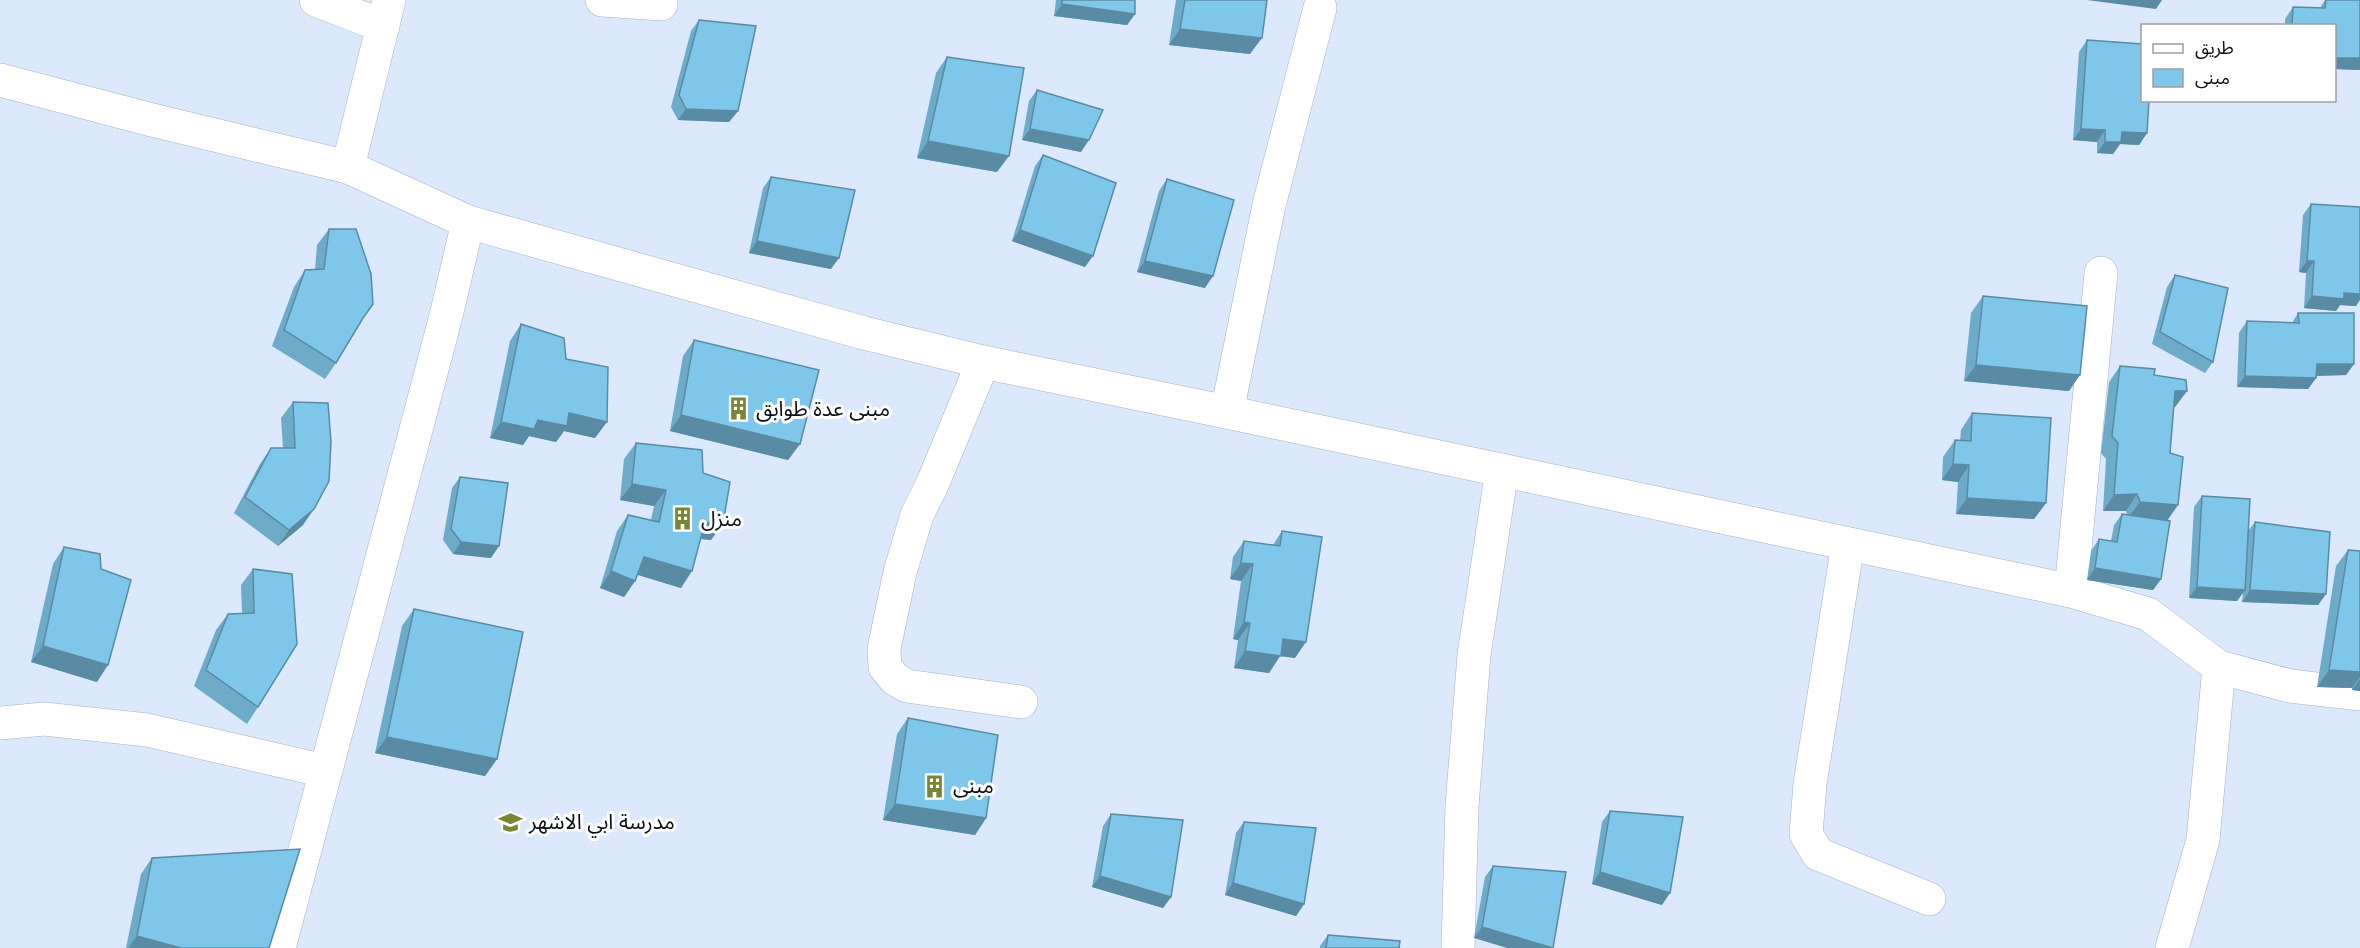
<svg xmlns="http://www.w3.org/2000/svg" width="2360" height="948" font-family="'DM Sans','Noto Sans Arabic',sans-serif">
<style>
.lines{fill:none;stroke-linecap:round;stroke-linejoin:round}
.minor-casing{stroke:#a6b2c4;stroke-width:34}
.minor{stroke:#fff;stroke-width:33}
.wall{fill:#6dabc9}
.shaded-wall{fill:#598ba4}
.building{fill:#7fc7ea;stroke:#598ba4;stroke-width:1.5}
.labels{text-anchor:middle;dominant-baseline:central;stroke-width:6;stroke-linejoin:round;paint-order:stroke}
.poi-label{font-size:21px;fill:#0b0f15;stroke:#fff;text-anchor:start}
</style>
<rect width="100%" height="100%" fill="#dce8fb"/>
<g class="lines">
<defs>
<g id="minor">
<path d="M316,0L383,26"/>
<path d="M602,0L661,4"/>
<path d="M0,80L152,120L348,167L468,222L864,333L983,362L1227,412L2071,591L2148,614L2219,667L2290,686L2360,694"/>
<path d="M348,167L389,0"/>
<path d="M983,362L932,485L917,515L900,572L884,649L885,667L895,679L907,686L1021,702"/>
<path d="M1227,412L1269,205L1320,8"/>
<path d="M1848,544L1810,784L1806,834L1818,854L1929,899"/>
<path d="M2071,591L2101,273"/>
<path d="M0,723L44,719L147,730L325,771"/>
<path d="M279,948L446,316L468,222"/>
<path d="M1458,948L1462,806L1474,655L1502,470"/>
<path d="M2172,948L2203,840L2219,667"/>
</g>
</defs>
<!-- minor casing -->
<use href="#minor" class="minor-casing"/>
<!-- minor -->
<use href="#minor" class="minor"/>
</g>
<!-- wall -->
<g class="wall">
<path d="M1056,0H1135V14L1127,25L1054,16Z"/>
<path d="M1176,0H1267L1250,54L1169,45Z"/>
<path d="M2325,0H2360V70L2334,69V26H2285V19L2293,7L2320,8Z"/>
<path d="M699,20L738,111L729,122L678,120L671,107L691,31Z"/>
<path d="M2087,40L2147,133L2139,145L2120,144L2113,154L2097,153V142L2073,140L2079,52Z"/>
<path d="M947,57L997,172L917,158L936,73Z"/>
<path d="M1037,90L1081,152L1022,140L1029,101Z"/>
<path d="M1043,155L1085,267L1012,241L1035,166Z"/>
<path d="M771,177L831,269L749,253L763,188Z"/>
<path d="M1167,179L1205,288L1137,272L1159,191Z"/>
<path d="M2311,204L2356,306L2340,305L2336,311L2304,308L2306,273L2299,272L2303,215Z"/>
<path d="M329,229L359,323L336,363L325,379L272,346L294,287L305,270H315L317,245Z"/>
<path d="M2175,275L2213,362L2205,373L2152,344L2167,287Z"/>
<path d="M1983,296L2069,391L1964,381L1971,313Z"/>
<path d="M2298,313L2354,364L2346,375L2317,376L2316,378L2308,389L2237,387L2239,333L2247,321L2292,323Z"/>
<path d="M521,324L566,359L595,438L564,431L556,442L529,436L523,445L490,438L510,341Z"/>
<path d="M694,340L800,444L788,460L670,431L683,356Z"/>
<path d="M2120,366L2154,375L2187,391L2175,407H2174L2170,453L2167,521L2161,579L2153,590L2087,580L2091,551L2099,539L2111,541L2114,525L2122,514H2127L2126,511H2103L2106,459L2101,453L2109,382Z"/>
<path d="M293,402L303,525L278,546L234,513L260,464L271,448H283L281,418Z"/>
<path d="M1972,413L2046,503L2034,519L1956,514L1958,482L1942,480L1943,457L1955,440L1960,441L1961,430Z"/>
<path d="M636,443L703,473L711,540L701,539L681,588L638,575L635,581L624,597L600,588L617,531L628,515L651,520L654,506L620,500L624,459Z"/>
<path d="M460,477L491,558L453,554L443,540L452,488Z"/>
<path d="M2202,496L2248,531L2255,522L2326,594L2318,605L2242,602L2243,593L2237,601L2189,598L2194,507Z"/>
<path d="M1282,531L1295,658L1280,656L1269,673L1234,668L1238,640L1233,639L1241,581L1230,579L1233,557L1244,541L1273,545Z"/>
<path d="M64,547L97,682L31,662L53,564Z"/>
<path d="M2348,550L2360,551V691L2352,690V688L2317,687L2336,566Z"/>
<path d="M253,569L258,707L247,724L194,686L216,630L228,614L242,613L241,585Z"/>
<path d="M414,609L497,759L485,776L375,753L402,626Z"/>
<path d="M908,718L986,818L975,835L883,820L897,734Z"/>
<path d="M1610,811L1662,905L1592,884L1602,822Z"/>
<path d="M1111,814L1171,897L1163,908L1092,887L1103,826Z"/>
<path d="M1244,822L1304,904L1296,916L1225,895L1236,833Z"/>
<path d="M152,858L269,948H126L141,874Z"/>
<path d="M1493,866L1553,948L1474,938L1485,877Z"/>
<path d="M1328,935L1399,948H1320V946Z"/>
</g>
<!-- shaded-wall -->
<g class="shaded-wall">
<path d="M2087,0H2162L2156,9Z"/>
<path d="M1062,4L1135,14L1127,25L1054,16Z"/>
<path d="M1180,29L1262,38L1250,54L1169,45Z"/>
<path d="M2334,58H2360V70L2334,69Z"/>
<path d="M686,109L738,111L729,122L678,120Z"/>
<path d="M1030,129L1089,140L1081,152L1022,140Z"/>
<path d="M2081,129L2105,130L2097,142L2073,140Z"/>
<path d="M2122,132L2147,133L2139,145L2120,144L2113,154L2097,153L2105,142Z"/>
<path d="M928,141L1009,156L997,172L917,158Z"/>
<path d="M1020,230L1093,256L1085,267L1012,241Z"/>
<path d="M757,241L839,258L831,269L749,253Z"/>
<path d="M1145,261L1213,276L1205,288L1137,272Z"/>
<path d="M2307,261H2314L2306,273L2299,272Z"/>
<path d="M2344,293L2360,294V300L2356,306L2340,305L2336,311L2304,308L2312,296Z"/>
<path d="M2317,364H2354L2346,375L2309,376Z"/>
<path d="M1976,365L2080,375L2069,391L1964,381Z"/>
<path d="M2245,376L2316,378L2308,389L2237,387Z"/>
<path d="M2175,391H2187L2175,407H2164Z"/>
<path d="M569,413L607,422L595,438L564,431L556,442L529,436L523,445L490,438L501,422L538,420Z"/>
<path d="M681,415L800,444L788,460L670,431Z"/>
<path d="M1953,464L1969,465L1958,482L1942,480Z"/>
<path d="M632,484L666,490L654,506L620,500Z"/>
<path d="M2137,494L2126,511H2103L2114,495Z"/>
<path d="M1967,498L2046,503L2034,519L1956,514Z"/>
<path d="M2140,502L2178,505L2167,521L2128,518Z"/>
<path d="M314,509L303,525L278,546L289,530Z"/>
<path d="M705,522L723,524L711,540L694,538Z"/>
<path d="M461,542L499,546L491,558L453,554Z"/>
<path d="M644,557L692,571L681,588L632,573Z"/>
<path d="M1241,563L1253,564L1241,581L1230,579Z"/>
<path d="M2095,568L2161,579L2153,590L2087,580Z"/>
<path d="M611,571L635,581L624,597L600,588Z"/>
<path d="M2197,587L2245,590L2237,601L2189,598Z"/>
<path d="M2250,590L2326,594L2318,605L2242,602Z"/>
<path d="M1244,622L1250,623L1238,640L1233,639Z"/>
<path d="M1283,639L1306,642L1295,658L1280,656L1269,673L1234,668L1245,651Z"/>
<path d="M43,646L108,665L97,682L31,662Z"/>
<path d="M2329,670L2360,672V677L2352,688L2317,687Z"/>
<path d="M2360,679V691L2352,690Z"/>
<path d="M387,737L497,759L485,776L375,753Z"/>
<path d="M895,804L986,818L975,835L883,820Z"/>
<path d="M1600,872L1670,893L1662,905L1592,884Z"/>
<path d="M1100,876L1171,897L1163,908L1092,887Z"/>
<path d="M1233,883L1304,904L1296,916L1225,895Z"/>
<path d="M1482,927L1553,948H1507L1474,938Z"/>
<path d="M137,936L181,948H136V946L135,948H128Z"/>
</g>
<!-- building -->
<g class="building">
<path d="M1062,0H1135V14L1062,4Z"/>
<path d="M1185,0H1267L1262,38L1180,29Z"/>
<path d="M2326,0H2360V58H2334V26H2292L2293,7L2325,8Z"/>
<path d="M699,20L756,26L738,111L686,109L679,95Z"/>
<path d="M2087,40L2142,44V100H2149L2147,133L2122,132L2121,142H2105V130L2081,129Z"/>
<path d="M947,57L1024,68L1009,156L928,141Z"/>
<path d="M1037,90L1103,110L1089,140L1030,129Z"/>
<path d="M1043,155L1116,183L1093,256L1020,230Z"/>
<path d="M771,177L855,190L839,258L757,241Z"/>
<path d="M1167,179L1234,200L1213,276L1145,261Z"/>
<path d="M2311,204L2360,207V294L2344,293V299L2312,296L2314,261H2307Z"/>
<path d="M329,229H356L371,274L373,304L363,318L336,363L284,330L305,270L324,269Z"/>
<path d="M2175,275L2228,288L2213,362L2160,332Z"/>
<path d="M1983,296L2087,306L2080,375L1976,365Z"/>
<path d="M2298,313H2354V364H2317L2316,378L2245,376L2247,321L2299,323Z"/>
<path d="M521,324L564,338L566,359L608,367L607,422L569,413L567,426L538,420L534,429L501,422Z"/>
<path d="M694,340L819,370L800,444L681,415Z"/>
<path d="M2120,366L2155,369L2154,375L2186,380L2187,391H2175L2170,453L2183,457L2178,505L2140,502L2137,494L2114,495L2118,443L2112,436Z"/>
<path d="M293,402L328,403L331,442L329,481L314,509L289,530L245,497L271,448H295Z"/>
<path d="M1972,413L2051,418L2046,503L1967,498L1969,465L1953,464L1955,440L1971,441Z"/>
<path d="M636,443L702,450L703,473L730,482L723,524L705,522L692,571L644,557L635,581L611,571L628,515L659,522L666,490L632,484Z"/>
<path d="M460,477L508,483L499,546L461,542L451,529Z"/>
<path d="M2202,496L2250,499L2245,590L2197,587Z"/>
<path d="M2122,514L2170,521L2161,579L2095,568L2099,539L2117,542Z"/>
<path d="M2255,522L2330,532L2326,594L2250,590Z"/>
<path d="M1282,531L1322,537L1306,642L1283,639L1281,656L1245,651L1250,623L1244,622L1253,564L1241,563L1244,541L1280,546Z"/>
<path d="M64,547L100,554L101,569L131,580L108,665L43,646Z"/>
<path d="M2348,550L2360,551V672L2329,670Z"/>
<path d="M253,569L292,574L297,644L258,707L206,670L228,614L254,613Z"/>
<path d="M414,609L523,632L497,759L387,737Z"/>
<path d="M908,718L998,735L986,818L895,804Z"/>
<path d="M1610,811L1683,817L1670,893L1600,872Z"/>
<path d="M1111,814L1183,820L1171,897L1100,876Z"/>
<path d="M1244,822L1316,828L1304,904L1233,883Z"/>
<path d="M300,849L269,948H181L137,936L152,858Z"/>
<path d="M1493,866L1566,872L1553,948L1482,927Z"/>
<path d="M1328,935L1400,941L1399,948H1326Z"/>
<path d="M136,946L148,948H136Z"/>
</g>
<!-- icons -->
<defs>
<symbol id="building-bare" viewBox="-9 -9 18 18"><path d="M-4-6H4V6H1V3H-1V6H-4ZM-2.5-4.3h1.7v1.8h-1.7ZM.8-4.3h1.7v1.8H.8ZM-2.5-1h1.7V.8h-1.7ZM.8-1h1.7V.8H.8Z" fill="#7a8633" stroke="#fff" stroke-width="2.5" paint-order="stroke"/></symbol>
<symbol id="school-bare" viewBox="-9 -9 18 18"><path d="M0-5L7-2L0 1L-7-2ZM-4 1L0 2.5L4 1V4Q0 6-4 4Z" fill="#7a8633" stroke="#fff" stroke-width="2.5" paint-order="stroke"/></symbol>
</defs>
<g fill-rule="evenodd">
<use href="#building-bare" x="722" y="392" width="33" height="33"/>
<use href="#building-bare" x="666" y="502" width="33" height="33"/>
<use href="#building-bare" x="918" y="770" width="33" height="33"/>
<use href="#school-bare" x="494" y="806" width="33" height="33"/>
</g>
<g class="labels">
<!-- poi labels -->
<g class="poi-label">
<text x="756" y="409">مبنى عدة طوابق</text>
<text x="701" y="519">منزل</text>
<text x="953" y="786">مبنى</text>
<text x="529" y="822">مدرسة ابي الاشهر</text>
</g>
</g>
<!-- legend -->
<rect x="2141" y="24" width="195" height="78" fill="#ffffff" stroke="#9d9fa1" stroke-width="1.5"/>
<rect x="2153" y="44" width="30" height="9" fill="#ffffff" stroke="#9d9fa1" stroke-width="1.5"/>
<text x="2195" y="54" font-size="18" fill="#0b0f15">طريق</text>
<rect x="2153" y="69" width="30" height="18" fill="#7fc7ea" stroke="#9d9fa1" stroke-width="1.5"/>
<text x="2195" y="84" font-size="18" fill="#0b0f15">مبنى</text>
</svg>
